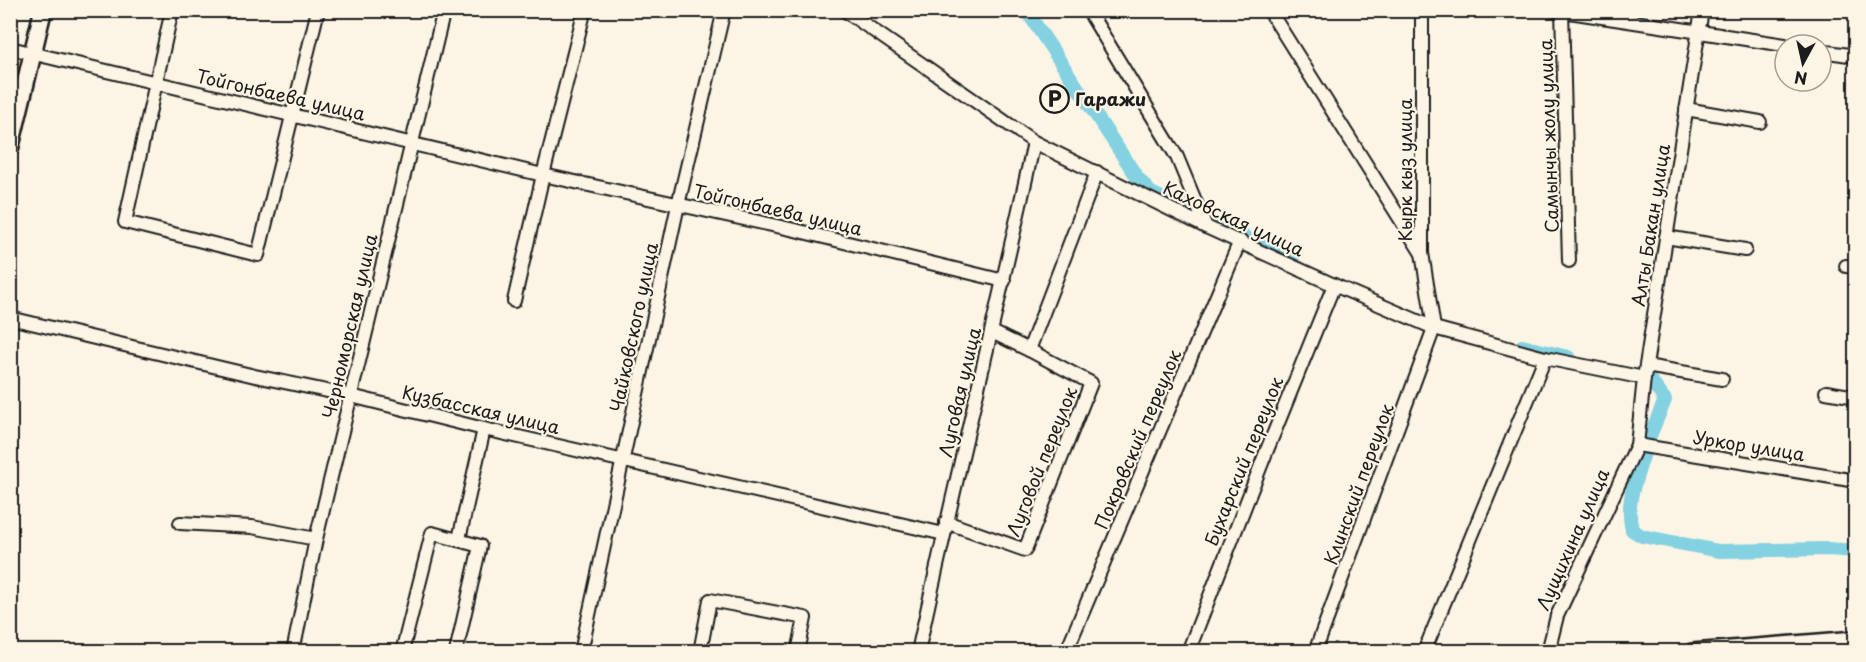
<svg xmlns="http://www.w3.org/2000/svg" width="1866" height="662" font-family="'Playpen Sans',sans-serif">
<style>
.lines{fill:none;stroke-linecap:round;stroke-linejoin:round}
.canal{stroke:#83d1e1;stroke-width:14}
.minor-casing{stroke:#1c1c1c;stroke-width:16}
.tertiary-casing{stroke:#1c1c1c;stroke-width:20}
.secondary-casing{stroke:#1c1c1c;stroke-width:21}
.minor{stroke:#fcf5e5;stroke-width:12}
.tertiary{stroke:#fcf5e5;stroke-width:15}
.secondary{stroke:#fcf5e5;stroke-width:16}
.labels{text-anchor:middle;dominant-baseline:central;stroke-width:4.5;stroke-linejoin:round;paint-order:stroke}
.street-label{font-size:18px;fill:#1c1c1c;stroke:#fcf5e5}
.poi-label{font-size:18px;font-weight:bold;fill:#1c1c1c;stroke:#fcf5e5;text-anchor:start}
</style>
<rect width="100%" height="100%" fill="#fcf5e5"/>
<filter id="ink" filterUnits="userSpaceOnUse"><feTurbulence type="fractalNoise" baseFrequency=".0167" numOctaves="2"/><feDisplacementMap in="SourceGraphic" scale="12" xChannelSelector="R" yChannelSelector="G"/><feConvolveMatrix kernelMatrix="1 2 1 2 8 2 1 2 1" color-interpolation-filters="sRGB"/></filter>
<g filter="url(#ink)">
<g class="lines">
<!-- canal -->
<g class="canal">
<path d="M1026,10L1137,177L1151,193L1184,208"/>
<path d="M1219,225L1293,260"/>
<path d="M1522,346L1568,357"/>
<path d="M1647,376L1665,400L1649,438"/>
<path d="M1644,453C1636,480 1625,502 1632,530L1642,536L1719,551L1828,549L1856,551"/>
</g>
<defs>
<g id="minor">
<path d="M172,10L125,222L258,255L318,10"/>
<path d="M844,10L1034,142L1206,227L1334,285L1434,328L1545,358L1644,378"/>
<path d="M1088,10L1177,157L1206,227"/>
<path d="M1269,10L1421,252"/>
<path d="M1556,10L1785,45"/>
<path d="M1562,10L1569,261"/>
<path d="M10,48L543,175L795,230L1004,281"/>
<path d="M1821,51L1856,56"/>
<path d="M1686,109L1760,122"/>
<path d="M1666,237L1745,250"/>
<path d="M1846,266L1856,267"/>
<path d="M514,301L543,175L584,13"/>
<path d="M10,318L255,376L351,396L484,429L944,534"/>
<path d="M992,332L1029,350"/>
<path d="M1646,366L1722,379"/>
<path d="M1826,392L1856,397"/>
<path d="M1637,445L1856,481"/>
<path d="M946,522L1025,550L1091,383L1029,350L1097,172"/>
<path d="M180,523L252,527L316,539"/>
<path d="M459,539L484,429"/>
<path d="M293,652L316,539L444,10"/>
<path d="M402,652L432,533L480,546L456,652"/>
<path d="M581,652L678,205L724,10"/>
<path d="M700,652L710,600L805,618L798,652"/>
<path d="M918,652C955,481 997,312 1034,142"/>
<path d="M1066,652L1240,241"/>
<path d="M1188,652L1265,455L1334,285"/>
<path d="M1315,652L1434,328L1422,253V10"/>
<path d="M1424,652L1545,358"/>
<path d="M1548,652L1557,616L1637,445L1644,378L1702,10"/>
</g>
<path id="tertiary" d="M1692,652L1856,639"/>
<path id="secondary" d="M10,148L43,10"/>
</defs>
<!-- minor casing -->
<use href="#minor" class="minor-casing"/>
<!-- tertiary casing -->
<use href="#tertiary" class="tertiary-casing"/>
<!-- secondary casing -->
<use href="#secondary" class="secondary-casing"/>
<!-- minor -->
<use href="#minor" class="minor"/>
<!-- tertiary -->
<use href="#tertiary" class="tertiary"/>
<!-- secondary -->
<use href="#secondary" class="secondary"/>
</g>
</g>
<!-- icons -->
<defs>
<symbol id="parking-ring" viewBox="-11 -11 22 22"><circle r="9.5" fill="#fcf5e5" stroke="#1c1c1c" stroke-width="1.5"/><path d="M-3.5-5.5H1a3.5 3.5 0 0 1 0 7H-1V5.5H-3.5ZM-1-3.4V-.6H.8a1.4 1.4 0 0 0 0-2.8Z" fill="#1c1c1c"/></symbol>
</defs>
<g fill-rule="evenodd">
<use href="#parking-ring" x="1038" y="82" width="33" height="33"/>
</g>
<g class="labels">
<!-- street labels -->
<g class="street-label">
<text transform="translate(281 94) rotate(13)">Тойгонбаева улица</text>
<text transform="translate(1548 136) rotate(-92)">Самынчы жолу улица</text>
<text transform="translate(1404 170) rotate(-90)">Кырк кыз улица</text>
<text transform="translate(778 209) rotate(13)">Тойгонбаева улица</text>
<text transform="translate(1234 218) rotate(25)">Каховская улица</text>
<text transform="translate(1650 225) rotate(-81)">Алты Бакан улица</text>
<text transform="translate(349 326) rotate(-77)">Черноморская улица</text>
<text transform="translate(633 327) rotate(-78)">Чайковского улица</text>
<text transform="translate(959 392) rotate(-77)">Луговая улица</text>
<text transform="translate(481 409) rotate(13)">Кузбасская улица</text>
<text transform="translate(1137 439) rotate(-67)">Покровский переулок</text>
<text transform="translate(1749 445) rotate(9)">Уркор улица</text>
<text transform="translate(1041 461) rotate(-68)">Луговой переулок</text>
<text transform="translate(1243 461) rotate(-68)">Бухарский переулок</text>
<text transform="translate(1358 484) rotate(-70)">Клинский переулок</text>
<text transform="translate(1572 539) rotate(-66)">Лущихина улица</text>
</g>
<!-- poi labels -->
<g class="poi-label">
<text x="1075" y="98">Гаражи</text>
</g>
</g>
<!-- margin -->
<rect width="1866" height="662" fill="none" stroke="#fcf5e5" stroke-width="36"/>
<rect x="18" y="18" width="1830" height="626" fill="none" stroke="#1c1c1c" stroke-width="2" filter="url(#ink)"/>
<!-- north arrow -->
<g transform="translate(1803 63) rotate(188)"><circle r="28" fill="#fcf5e5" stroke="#a29e95" stroke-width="1.5"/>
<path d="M0-4.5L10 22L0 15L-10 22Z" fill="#1c1c1c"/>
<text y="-9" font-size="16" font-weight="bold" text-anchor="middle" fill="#1c1c1c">N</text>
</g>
</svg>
